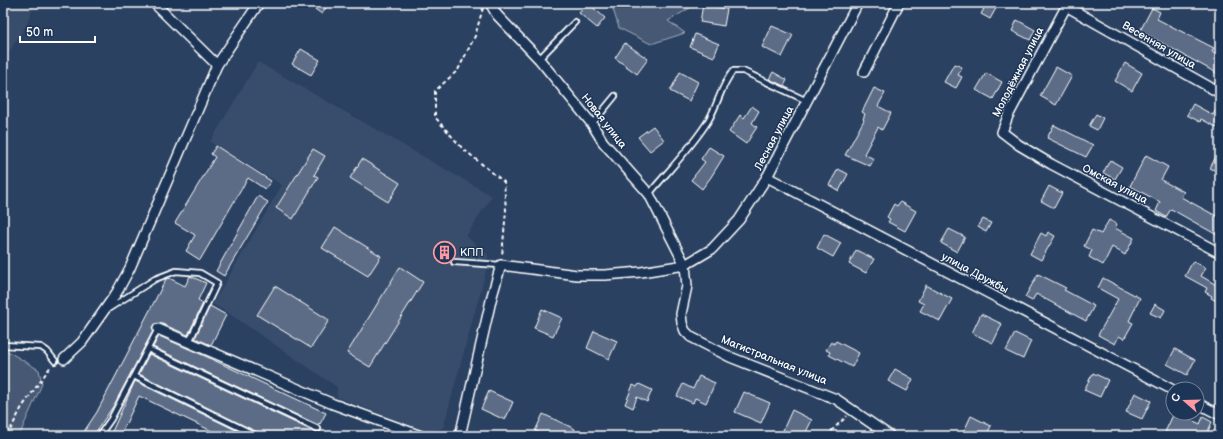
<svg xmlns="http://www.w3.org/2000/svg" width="1223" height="439" font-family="'Balsamiq Sans',sans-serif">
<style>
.built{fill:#394e6c}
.green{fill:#465975;stroke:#a2acba}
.building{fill:#5b6c86;stroke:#fff}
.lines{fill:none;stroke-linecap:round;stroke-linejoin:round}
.service-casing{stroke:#fff;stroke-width:8}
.minor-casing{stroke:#fff;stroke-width:12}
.path{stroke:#fff;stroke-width:2;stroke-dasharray:4 3;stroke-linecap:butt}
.service{stroke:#1d3557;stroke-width:4.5}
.minor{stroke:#1d3557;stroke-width:9}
.labels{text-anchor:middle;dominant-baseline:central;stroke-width:3;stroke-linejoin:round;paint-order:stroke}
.street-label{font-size:11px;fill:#fff;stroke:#1d3557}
.poi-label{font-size:11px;fill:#fff;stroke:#1d3557;text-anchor:start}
</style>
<rect width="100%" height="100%" fill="#2a4161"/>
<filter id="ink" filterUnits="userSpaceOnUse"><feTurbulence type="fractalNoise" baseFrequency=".025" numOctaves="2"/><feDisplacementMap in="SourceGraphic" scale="8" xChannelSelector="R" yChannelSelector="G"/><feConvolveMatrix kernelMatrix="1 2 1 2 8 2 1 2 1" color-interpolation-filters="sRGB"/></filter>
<g filter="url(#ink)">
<!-- built -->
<g class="built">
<path d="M3,3H35L27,24L3,61Z"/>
<path d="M258,62L492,196L466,236L488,255L486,271L443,428L428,432L337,397V387L230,314L213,304L282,185L210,142Z"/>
</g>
<!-- green -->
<g class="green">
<path d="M611,3H698L668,21L685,33L651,44L619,28Z"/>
<path d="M3,350L9,352L39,370L42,384L19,436H3Z"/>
</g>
<!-- building -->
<g class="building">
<path d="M306,3H329L322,14Z"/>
<path d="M588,3L605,18L597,28L579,13Z"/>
<path d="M987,3H999L990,19L981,14Z"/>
<path d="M703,4L727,9L724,26L700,22Z"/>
<path d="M1152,8L1160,12L1157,19L1214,48L1212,52L1219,56L1220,53V75L1140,31Z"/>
<path d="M1017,20L1035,30L1030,40L1012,31Z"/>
<path d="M772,26L793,35L782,57L762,47Z"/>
<path d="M695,34L719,44L714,57L690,47Z"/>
<path d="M625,43L648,59L637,74L615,58Z"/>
<path d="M301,49L320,60L311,75L292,64Z"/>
<path d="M1125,63L1142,73L1132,91L1115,81Z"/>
<path d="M954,64L962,67L958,75L962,77L956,88L944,82Z"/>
<path d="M1056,67L1072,76L1056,105L1040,96Z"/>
<path d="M680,72L698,82L689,101L670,91Z"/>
<path d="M773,72L787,80L784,86L769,79Z"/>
<path d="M986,73L1002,82L993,99L976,90Z"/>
<path d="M874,88L885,93L878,106L891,113L882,130L878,127L864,154L874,159L870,166L845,155L864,120L863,119L865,114L862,112Z"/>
<path d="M1220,102V129L1201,119L1200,122L1187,115L1193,104L1213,115Z"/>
<path d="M752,106L759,111L752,123L757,127L746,144L729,132L740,115L744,118Z"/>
<path d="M1096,114L1103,118L1097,130L1089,126Z"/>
<path d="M1054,125L1093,145L1086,157L1047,138Z"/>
<path d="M653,126L664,140L650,151L638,137Z"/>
<path d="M216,146L271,181L265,189L248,178L200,260L186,251L195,235L175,223L215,157L211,154Z"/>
<path d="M709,147L724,156L711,177L702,189L691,180L705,162L701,159Z"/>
<path d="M313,149L325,156L314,175L318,177L293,219L276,208Z"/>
<path d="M1220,149V173L1210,168Z"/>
<path d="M1146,155L1168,167L1161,180L1184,192L1181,197L1220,218V229L1217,235L1171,209L1166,217L1156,211L1160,202L1130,186Z"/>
<path d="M362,159L400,183L388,202L350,178Z"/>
<path d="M1110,160L1122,167L1115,179L1103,173Z"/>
<path d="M838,169L848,174L839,191L829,185Z"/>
<path d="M1049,186L1062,193L1054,208L1041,201Z"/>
<path d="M258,196L268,202L224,276L216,271Z"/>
<path d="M900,202L916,211L905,231L888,222L890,219L887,217L894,204L897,206Z"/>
<path d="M983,219L991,223L986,232L978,227Z"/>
<path d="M1109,220L1117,224L1115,228L1134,238L1125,255L1112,247L1103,265L1089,257L1092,250L1084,246L1092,230L1101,234Z"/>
<path d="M335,227L381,256L368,276L322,248Z"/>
<path d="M949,229L965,237L957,252L941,243Z"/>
<path d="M1048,232L1055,236L1041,260L1030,254L1041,233L1046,236Z"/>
<path d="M824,234L841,243L833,257L817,248Z"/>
<path d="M856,250L874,259L866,273L849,264Z"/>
<path d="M1193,261L1206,268L1201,276L1218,286L1220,283V303L1211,298L1212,296L1205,292L1207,288L1185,276Z"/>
<path d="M400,267L423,282L370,367L347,353Z"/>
<path d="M1038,274L1066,288L1064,290L1094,306L1086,321L1036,294L1032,301L1025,297Z"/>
<path d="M190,276L206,283L198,300L203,303L188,335L160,323L154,324L152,327L153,331L114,405L93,436H81L97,412L166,279L169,278L185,286Z"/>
<path d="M1103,278L1140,298L1129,321L1133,323L1124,339L1119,336L1115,344L1098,335L1118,299L1098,288Z"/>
<path d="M926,285L952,299L940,321L920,311L924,304L918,301Z"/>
<path d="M275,286L329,320L311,348L257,315Z"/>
<path d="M1155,304L1165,310L1161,318L1150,313Z"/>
<path d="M210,306L226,315L211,345L195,338Z"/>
<path d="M542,309L562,318L553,336L534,328Z"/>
<path d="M981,314L1002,324L993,343L972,333Z"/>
<path d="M594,331L617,341L609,359L587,348Z"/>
<path d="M1015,333L1031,341L1023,359L1006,351Z"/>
<path d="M159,336L205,356L326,413L320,424L319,423L318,425L153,347Z"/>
<path d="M836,341L859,353L852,367L829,355L830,352L826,350L831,342L834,344Z"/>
<path d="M1175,349L1195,360L1187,375L1167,364Z"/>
<path d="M149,354L315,432L313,436H261L259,433L139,374Z"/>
<path d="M895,369L913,379L907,391L888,381Z"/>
<path d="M1093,373L1108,380L1100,397L1084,390Z"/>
<path d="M699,376L715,383L706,403L695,398L693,403L677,396L683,384L693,389Z"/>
<path d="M135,381L248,436H222L139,396L120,436H110Z"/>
<path d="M639,384L652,390L647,402L637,397L633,408L625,404L633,385L637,387Z"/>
<path d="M489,391L513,402L505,420L481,409Z"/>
<path d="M744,392L770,403L761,423L735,412Z"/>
<path d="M1135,393L1151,401L1142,419L1126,412Z"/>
<path d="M792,410L812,420L804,436H797L783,430Z"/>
<path d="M1174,413H1177L1200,424L1203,417L1212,422L1206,436H1175L1165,432Z"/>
<path d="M543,414L575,429L572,436H546L535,431Z"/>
<path d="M971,416L991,426L986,436H968L963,433Z"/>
</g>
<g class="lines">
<defs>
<g id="service">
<path d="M539,59L575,22"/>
<path d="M592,124L615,96"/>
<path d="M649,194C669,170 692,147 708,121C718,105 721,85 733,71H743L807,101"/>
<path d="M454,262L501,265"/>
<path d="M108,309L155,279L176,271L200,273L217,283L189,342"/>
<path d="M3,345L41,347L47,351L55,361"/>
<path d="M148,349L318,429"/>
<path d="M134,376L257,436"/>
<path d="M99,436L111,419L158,329"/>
</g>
<g id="minor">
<path d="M154,3L217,65"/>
<path d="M490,3L497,15L539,59L592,124L603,142L649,194L685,265L687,286L681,314L682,323L685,331L691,337L730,357L836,399L890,436"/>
<path d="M1068,3L1008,116L1002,132L1019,145L1051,164L1220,253"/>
<path d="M1066,6L1220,93"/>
<path d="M864,72L899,3"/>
<path d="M767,177L1173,390"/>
<path d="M158,329L333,404L421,436"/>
<path d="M64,359L82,342L117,292L130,268L217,65L259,3"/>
<path d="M1197,403L1220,415"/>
<path d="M460,436L492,296L501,265L577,275H605L641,272L685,265L712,249L739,220L767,177L858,3"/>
</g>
</defs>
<!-- service casing -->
<use href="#service" class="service-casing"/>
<!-- minor casing -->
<use href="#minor" class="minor-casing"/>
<!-- path -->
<g class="path">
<path d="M483,8L475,36L458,70L435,91V117L462,148L504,182L506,210L502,256"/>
<path d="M7,436L22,407L51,366"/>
<path d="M826,436L847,416"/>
</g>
<!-- service -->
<use href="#service" class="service"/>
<!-- minor -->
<use href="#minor" class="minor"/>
</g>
</g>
<!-- icons -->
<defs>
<symbol id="building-ring" viewBox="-11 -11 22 22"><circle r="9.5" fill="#1d3557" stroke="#ff9aa2" stroke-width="1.5"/><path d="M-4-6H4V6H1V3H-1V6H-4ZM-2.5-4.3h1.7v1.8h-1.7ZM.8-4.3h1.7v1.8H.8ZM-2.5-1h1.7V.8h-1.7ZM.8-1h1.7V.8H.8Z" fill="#ff9aa2"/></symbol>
</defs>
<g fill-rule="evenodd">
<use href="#building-ring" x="432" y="240" width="25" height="25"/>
</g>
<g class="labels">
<!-- street labels -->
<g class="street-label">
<text transform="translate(1159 45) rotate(30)">Весенняя улица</text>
<text transform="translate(1018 72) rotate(-63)">Молодёжная улица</text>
<text transform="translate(604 121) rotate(52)">Новая улица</text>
<text transform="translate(774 138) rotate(-62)">Лесная улица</text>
<text transform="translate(1115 184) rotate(28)">Омская улица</text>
<text transform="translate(975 273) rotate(28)">улица Дружбы</text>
<text transform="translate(774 360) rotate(22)">Магистральная улица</text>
</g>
<!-- poi labels -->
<g class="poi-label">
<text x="460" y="252">КПП</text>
</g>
</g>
<!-- margin -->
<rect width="1223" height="439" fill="none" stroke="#1d3557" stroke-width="16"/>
<rect x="8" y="8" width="1207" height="423" fill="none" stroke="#fff" stroke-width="1.5" filter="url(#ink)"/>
<!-- north arrow -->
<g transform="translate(1185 401) rotate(290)"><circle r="19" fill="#1d3557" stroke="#77869a"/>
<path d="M0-3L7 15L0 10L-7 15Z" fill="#ff9aa2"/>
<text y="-6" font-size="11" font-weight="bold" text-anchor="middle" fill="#ffffff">С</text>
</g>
<!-- scale -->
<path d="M20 36v6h75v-6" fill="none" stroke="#ffffff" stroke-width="2"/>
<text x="26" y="36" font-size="12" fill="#ffffff" stroke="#1d3557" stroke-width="3" paint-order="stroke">50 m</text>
</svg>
